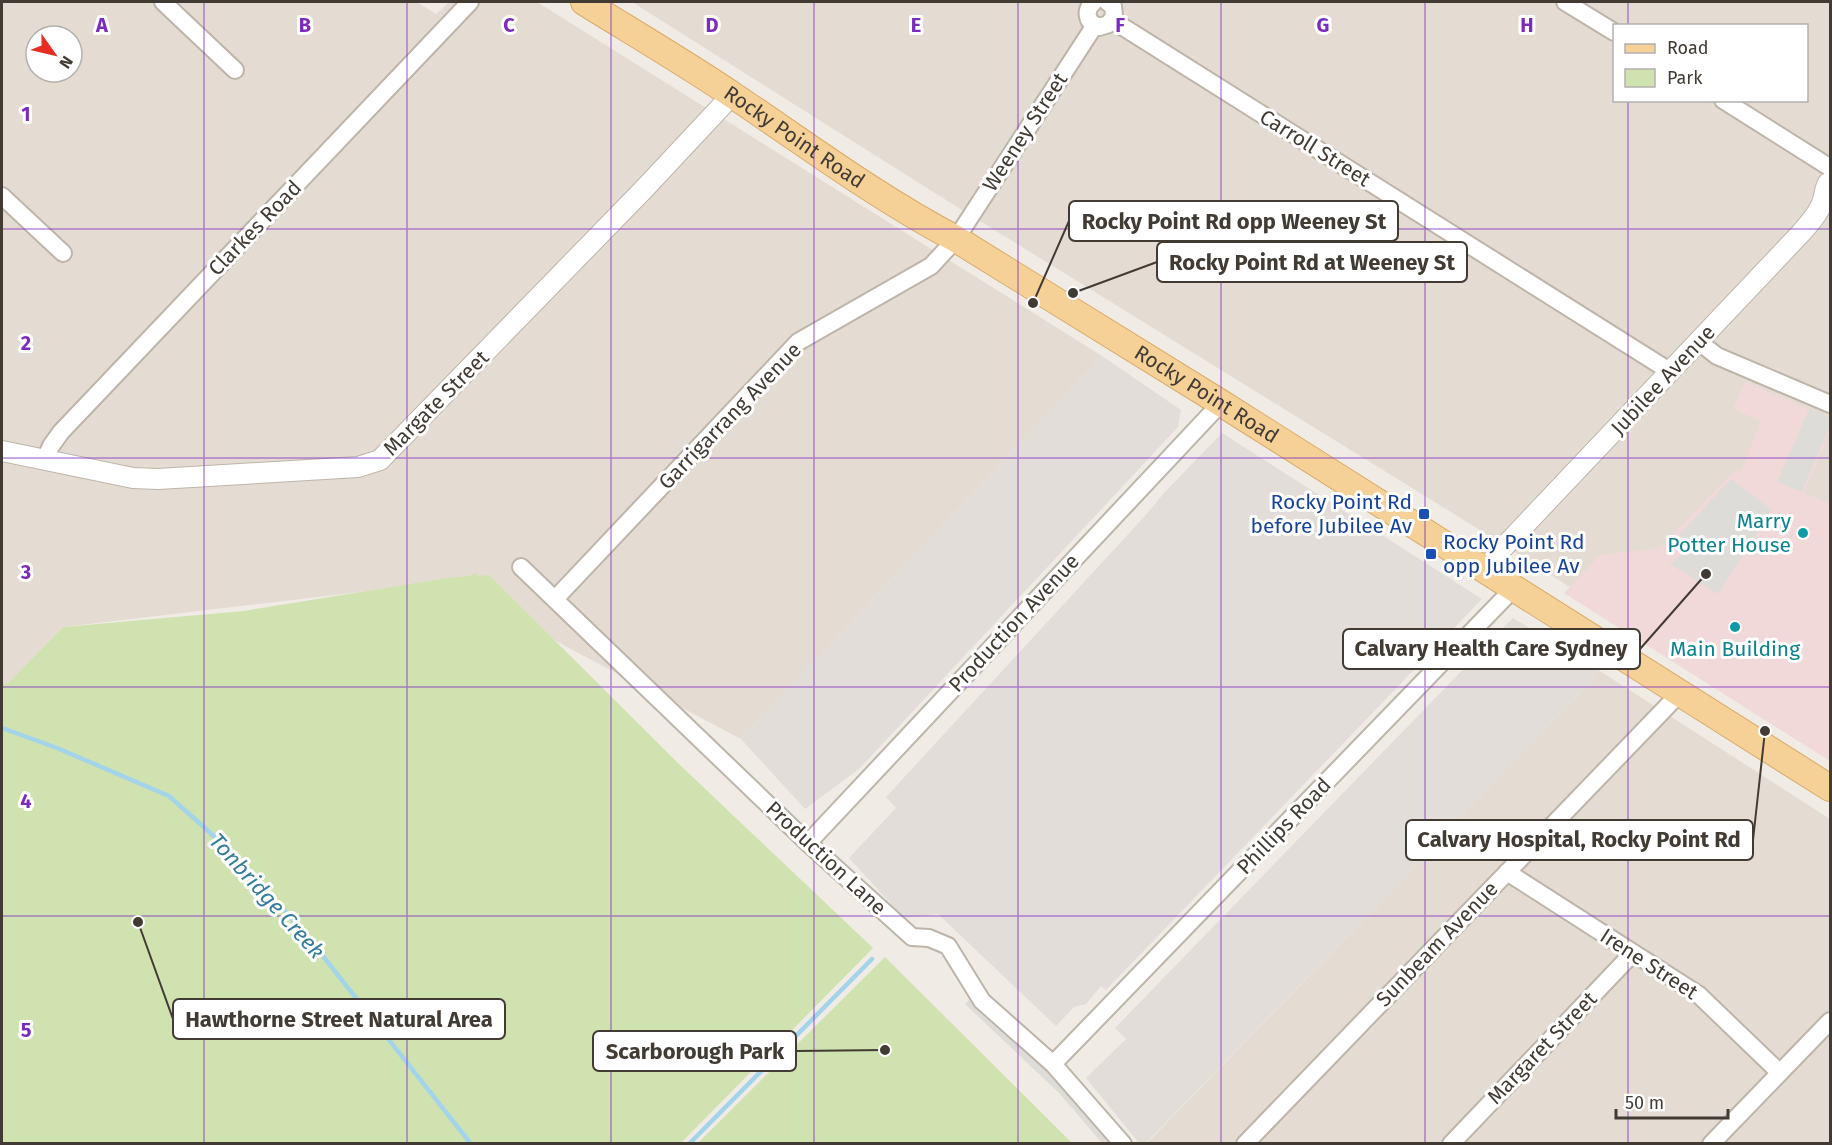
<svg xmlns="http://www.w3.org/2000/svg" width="1832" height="1145" font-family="'Fira Sans',sans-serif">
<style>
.residential{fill:#e4dcd2;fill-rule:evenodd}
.industrial{fill:#e2ddd9}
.medical{fill:#f0d9d8}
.green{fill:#d0e2b0}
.parking{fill:#dedcd9}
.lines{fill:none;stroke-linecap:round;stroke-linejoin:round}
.stream{stroke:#a4d4e9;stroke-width:4.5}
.minor-casing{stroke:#beb5aa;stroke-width:20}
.tertiary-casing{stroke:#beb5aa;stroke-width:22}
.primary-casing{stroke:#d8ab6a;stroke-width:28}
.minor{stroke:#fff;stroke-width:16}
.tertiary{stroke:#fff;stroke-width:20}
.primary{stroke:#f5d198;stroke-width:26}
.grid{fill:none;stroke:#7b2cbf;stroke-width:1.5;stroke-opacity:0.55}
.transit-dot{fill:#1a4fb4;stroke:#fff;stroke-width:2}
.culture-dot{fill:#0f9aa8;stroke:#fff;stroke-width:2}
.labels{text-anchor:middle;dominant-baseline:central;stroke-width:6;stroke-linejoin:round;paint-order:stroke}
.street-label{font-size:21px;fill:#423b34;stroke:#fff}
.transit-label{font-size:21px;fill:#164399;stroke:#fff;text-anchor:end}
.culture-label{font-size:21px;fill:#0d838f;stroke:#fff;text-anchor:end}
.water-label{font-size:22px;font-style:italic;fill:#367b9c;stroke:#fff}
.grid-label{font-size:20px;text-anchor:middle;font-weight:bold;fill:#7b2cbf;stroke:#fff;stroke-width:6;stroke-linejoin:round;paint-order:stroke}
.leader{fill:none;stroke:#423b34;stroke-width:2}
.callout-dot{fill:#423b34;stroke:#fff;stroke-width:2}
.callout{fill:#fff;stroke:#423b34;stroke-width:2}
.callout-label{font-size:22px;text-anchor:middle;font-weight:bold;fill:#423b34}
</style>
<rect width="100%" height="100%" fill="#f0ebe4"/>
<!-- residential -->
<g class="residential">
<path d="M2,2H417L436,14L449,2H537L1102,356L741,739L444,582L63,627L7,684L2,682ZM36,36H72V72H36Z"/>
<path d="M632,2H1830V752L1480,530L946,200ZM1614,26H1806V100H1614Z"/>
<path d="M1600,671L1830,819V1143L1146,1144L1406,876L1442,836Z"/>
</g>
<!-- industrial -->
<g class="industrial">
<path d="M1102,356L1181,410L1178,427L859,769L805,809L741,739Z"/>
<path d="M1222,433L1482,599L1106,990L1101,986L1086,1004L1074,1007L1056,1026L938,914L904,918L849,858L896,808L886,797L1144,517L1164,493Z"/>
<path d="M1513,618L1600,671L1442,836L1406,876L1146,1143H1139L1086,1078L1126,1039L1115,1028Z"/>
</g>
<!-- medical -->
<path class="medical" d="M1745,382L1830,418V431L1804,493L1830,504V761L1564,593L1600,555L1660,548L1735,470L1741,472L1761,421L1733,409Z"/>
<!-- green -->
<g class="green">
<path d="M475,573L478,576L489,575L680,765L873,948L681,1143H4L2,1141V682L7,684L63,627L244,611L447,578L470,576Z"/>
<path d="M885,957L1072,1143H698Z"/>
</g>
<!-- parking -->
<g class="parking">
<path d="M1809,409L1830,418V425L1802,492L1777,482Z"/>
<path d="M1731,479L1772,510L1718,594L1670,564L1691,546L1679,535Z"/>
<path d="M973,996L1066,1084L1118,1143H1102L1059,1093L965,1004Z"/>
</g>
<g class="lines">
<!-- stream -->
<g class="stream">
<path d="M2,728L57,748L169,796L226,847L304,932L471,1144"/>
<path d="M689,1144L872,959"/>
</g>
<defs>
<g id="minor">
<path d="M163,2L235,70"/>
<path d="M1094,2C1084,10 1086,23 1099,27L1109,24L1114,16L1113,6L1107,2"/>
<path d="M1565,2L1614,32"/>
<path d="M1112,20L1671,372"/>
<path d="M1723,100L1829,167"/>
<path d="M2,196L63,253"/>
<path d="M1699,342L1717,356L1830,404"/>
<path d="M45,459L51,446L61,432L470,2"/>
<path d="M521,567L808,843L912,937L929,938L948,946L982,1001L1053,1064L1123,1144"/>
<path d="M555,599L798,342L931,266L956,239L1095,25"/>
<path d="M808,843L1221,403"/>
<path d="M1507,872L1699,995L1779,1072"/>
<path d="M1053,1064L1514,588"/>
<path d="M1245,1144L1680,693"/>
<path d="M1451,1144L1633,953"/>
<path d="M1711,1144L1830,1021"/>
</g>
<g id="tertiary">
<path d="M2,451L133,478L158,479L358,467L380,460L645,188L732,95"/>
<path d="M1485,570L1502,549L1801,233C1809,224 1818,214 1822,203C1825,196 1824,190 1828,183"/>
</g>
<g id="primary">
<path id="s1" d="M584,2C634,33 685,63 734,96C807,145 878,198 956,239L1221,403L1830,788"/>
</g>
</defs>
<!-- minor casing -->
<use href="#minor" class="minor-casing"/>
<!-- tertiary casing -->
<use href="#tertiary" class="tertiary-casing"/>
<!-- primary casing -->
<use href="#primary" class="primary-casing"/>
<!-- minor -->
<use href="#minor" class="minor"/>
<!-- tertiary -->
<use href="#tertiary" class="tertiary"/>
<!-- primary -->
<use href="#primary" class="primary"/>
</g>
<!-- grid -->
<path class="grid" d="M204,2V1144M407,2V1144M611,2V1144M814,2V1144M1018,2V1144M1221,2V1144M1425,2V1144M1628,2V26M1628,100V1144M2,229H1830M2,458H1830M2,687H1830M2,916H1830"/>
<!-- markers -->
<g class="transit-dot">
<rect x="1418" y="508" width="12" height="12" rx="3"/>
<rect x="1425" y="548" width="12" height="12" rx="3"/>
</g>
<g class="culture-dot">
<circle cx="1803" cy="533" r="6"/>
<circle cx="1735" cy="627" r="6"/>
</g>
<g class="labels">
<!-- street labels -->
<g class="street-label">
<text transform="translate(1025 132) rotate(-57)">Weeney Street</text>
<text stroke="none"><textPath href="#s1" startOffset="250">Rocky Point Road</textPath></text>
<text transform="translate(1315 148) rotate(32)">Carroll Street</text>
<text transform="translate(255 228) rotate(-46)">Clarkes Road</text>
<text transform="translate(1663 380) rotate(-47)">Jubilee Avenue</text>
<text stroke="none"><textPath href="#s1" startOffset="736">Rocky Point Road</textPath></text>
<text transform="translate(436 403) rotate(-45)">Margate Street</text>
<text transform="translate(730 416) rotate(-46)">Garrigarrang Avenue</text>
<text transform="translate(1014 623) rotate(-47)">Production Avenue</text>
<text transform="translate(1284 826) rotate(-46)">Phillips Road</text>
<text transform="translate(826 858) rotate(43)">Production Lane</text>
<text transform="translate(1437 944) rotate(-46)">Sunbeam Avenue</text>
<text transform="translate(1649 964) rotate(33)">Irene Street</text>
<text transform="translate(1542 1048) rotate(-46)">Margaret Street</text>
</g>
<!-- transit labels -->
<g class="transit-label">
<text x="1412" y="502">Rocky Point Rd<tspan x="1412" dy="24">before Jubilee Av</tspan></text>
<text x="1443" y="542" text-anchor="start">Rocky Point Rd<tspan x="1443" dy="24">opp Jubilee Av</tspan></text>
</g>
<!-- culture labels -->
<g class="culture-label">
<text x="1791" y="521">Marry<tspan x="1791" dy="24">Potter House</tspan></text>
<text x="1735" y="649" text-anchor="middle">Main Building</text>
</g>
<!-- water labels -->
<g class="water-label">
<text transform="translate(267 896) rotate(48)">Tonbridge Creek</text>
</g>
</g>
<g class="grid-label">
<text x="102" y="32">A</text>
<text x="305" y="32">B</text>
<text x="509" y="32">C</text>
<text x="712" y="32">D</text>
<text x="916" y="32">E</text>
<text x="1120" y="32">F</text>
<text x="1323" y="32">G</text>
<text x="1527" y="32">H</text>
<text x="26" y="121">1</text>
<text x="26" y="350">2</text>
<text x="26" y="579">3</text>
<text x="26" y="808">4</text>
<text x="26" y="1037">5</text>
</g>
<!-- callouts -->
<path class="leader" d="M1033 303L1069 221M1073 293L1157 262M1706 574L1640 649M1765 731L1753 840M138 922L173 1019M885 1050L796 1051"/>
<g class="callout-dot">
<circle cx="1033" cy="303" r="6"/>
<circle cx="1073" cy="293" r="6"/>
<circle cx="1706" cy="574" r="6"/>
<circle cx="1765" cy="731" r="6"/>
<circle cx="138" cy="922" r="6"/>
<circle cx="885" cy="1050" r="6"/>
</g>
<g class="callout">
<rect x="1069" y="201" width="329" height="40" rx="6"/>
<rect x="1157" y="242" width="310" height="40" rx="6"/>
<rect x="1343" y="629" width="297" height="40" rx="6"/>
<rect x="1406" y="820" width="347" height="40" rx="6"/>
<rect x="173" y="999" width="332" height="40" rx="6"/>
<rect x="593" y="1031" width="203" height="40" rx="6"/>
</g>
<g class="callout-label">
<text x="1234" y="229">Rocky Point Rd opp Weeney St</text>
<text x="1312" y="270">Rocky Point Rd at Weeney St</text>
<text x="1491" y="656">Calvary Health Care Sydney</text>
<text x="1579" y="847">Calvary Hospital, Rocky Point Rd</text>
<text x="339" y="1027">Hawthorne Street Natural Area</text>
<text x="695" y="1059">Scarborough Park</text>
</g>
<!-- border -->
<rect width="1832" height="1145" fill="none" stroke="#423b34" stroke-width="6"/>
<!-- legend -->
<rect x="1613" y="24" width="195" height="78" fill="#ffffff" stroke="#b3b1ae" stroke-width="1.5"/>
<rect x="1625" y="44" width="30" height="9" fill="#f5d198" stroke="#b3b1ae" stroke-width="1.5"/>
<text x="1667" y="54" font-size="18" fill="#423b34">Road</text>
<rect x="1625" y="69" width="30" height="18" fill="#d0e2b0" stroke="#b3b1ae" stroke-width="1.5"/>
<text x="1667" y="84" font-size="18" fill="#423b34">Park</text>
<!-- north arrow -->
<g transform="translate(54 54) rotate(124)"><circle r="28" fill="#ffffff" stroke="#b3b1ae" stroke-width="1.5"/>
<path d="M0-4.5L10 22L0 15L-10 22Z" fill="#e72d24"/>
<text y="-9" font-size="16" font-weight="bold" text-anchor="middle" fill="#423b34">N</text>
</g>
<!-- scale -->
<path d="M1616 1109v9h112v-9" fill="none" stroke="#423b34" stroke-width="3"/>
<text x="1625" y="1109" font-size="18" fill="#423b34" stroke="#ffffff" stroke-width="4.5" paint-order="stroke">50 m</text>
</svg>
